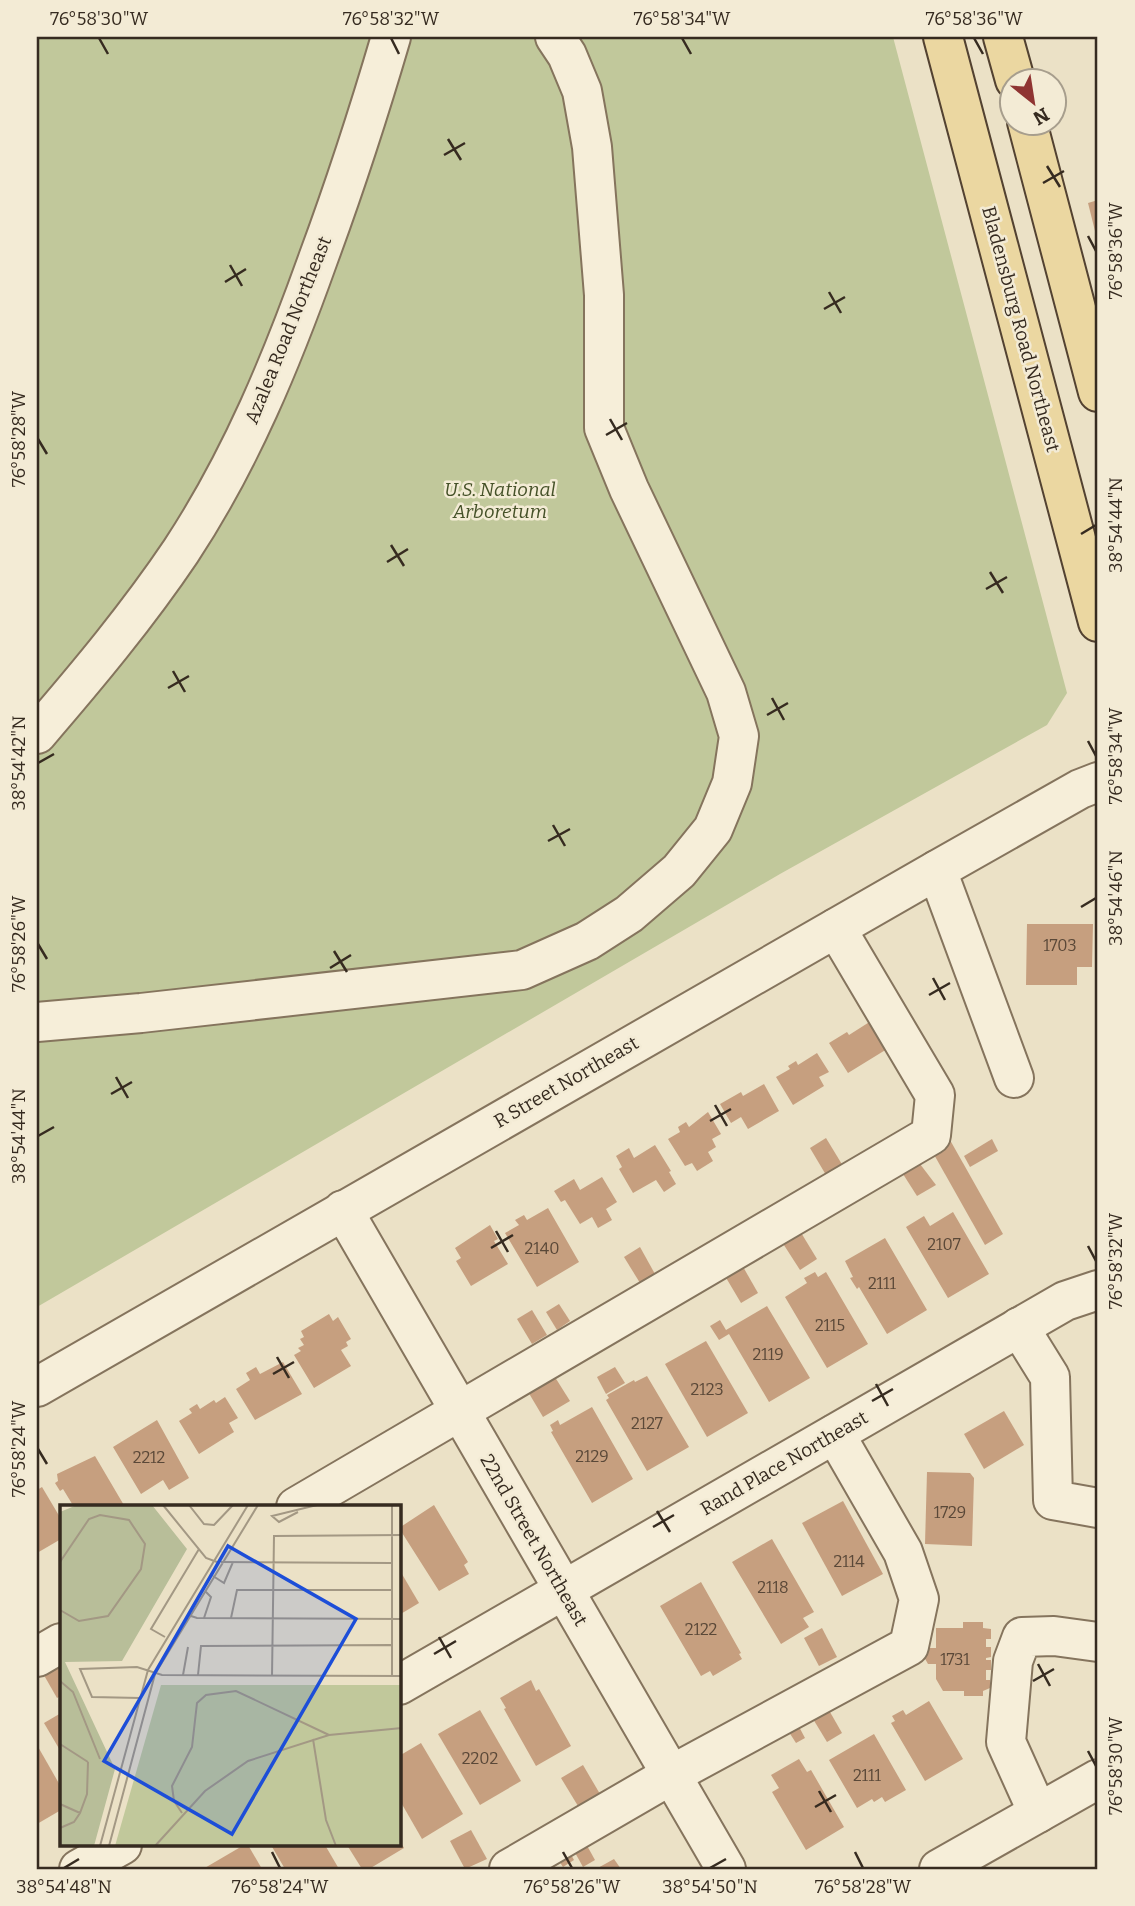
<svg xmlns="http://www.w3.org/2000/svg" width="1135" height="1906" font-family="Bitter,serif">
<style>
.green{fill:#c1c89b}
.building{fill:#c69f7f}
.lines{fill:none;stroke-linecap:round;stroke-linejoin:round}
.minor-casing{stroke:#85745d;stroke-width:42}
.major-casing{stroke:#534231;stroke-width:42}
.minor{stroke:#f6eed9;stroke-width:38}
.major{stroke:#ebd7a1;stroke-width:38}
.ticks{fill:none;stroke:#362b20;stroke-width:2.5}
.labels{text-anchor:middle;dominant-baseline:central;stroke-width:5;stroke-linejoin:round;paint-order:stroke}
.number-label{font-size:16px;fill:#5a4838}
.street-label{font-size:19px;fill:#362b20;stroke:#f3ebd5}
.park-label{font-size:19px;font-style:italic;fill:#455128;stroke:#f3ebd5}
.inset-road{fill:none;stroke:#a39884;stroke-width:2}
.view{fill:#1d4ed8;fill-opacity:0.15;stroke:#1d4ed8;stroke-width:3.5}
.inset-edge{fill:none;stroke:#362b20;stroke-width:3.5}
.neatline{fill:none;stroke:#362b20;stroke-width:2.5}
.ticks-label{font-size:18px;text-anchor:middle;fill:#362b20}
</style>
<rect width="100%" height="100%" fill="#ebe1c6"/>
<!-- green -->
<path class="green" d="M37,37H893L1067,693L1047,725L780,874L37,1307Z"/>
<!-- building -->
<g class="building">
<path d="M1098,200V239H1097L1088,203Z"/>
<path d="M1027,924H1093L1092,967H1077V985H1026Z"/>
<path d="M871,1021L887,1049L848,1073L829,1043L847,1032L849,1035Z"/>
<path d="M817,1053L829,1072L819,1077L824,1086L793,1105L776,1077L790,1069L788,1066L796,1061L798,1065Z"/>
<path d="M764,1084L779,1111L748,1129L741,1117L731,1123L720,1104L741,1092L743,1096Z"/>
<path d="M708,1112L721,1134L712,1139L716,1147L708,1152L713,1161L697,1171L692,1163L685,1166L668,1139L680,1132L678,1127L686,1122L689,1127Z"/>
<path d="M826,1138L843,1166L826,1175L810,1148Z"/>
<path d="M992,1139L998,1151L970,1167L964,1156Z"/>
<path d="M950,1140L1003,1234L985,1245L932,1151Z"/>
<path d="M655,1145L671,1171L669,1172L676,1184L664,1192L656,1180L633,1193L619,1169L622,1167L616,1156L629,1148L634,1158Z"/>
<path d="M920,1164L936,1185L917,1196L903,1174Z"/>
<path d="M602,1177L617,1202L606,1209L612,1220L598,1228L592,1217L580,1224L565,1200L561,1202L554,1191L574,1179L580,1190Z"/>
<path d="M548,1208L579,1262L537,1287L505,1233L519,1225L515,1220L524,1215L527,1220Z"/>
<path d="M953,1212L989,1274L948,1298L906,1227L924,1216L930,1226Z"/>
<path d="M490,1225L498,1239L494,1241L508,1264L471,1286L456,1261L461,1258L455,1248Z"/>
<path d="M800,1231L817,1259L800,1270L782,1242Z"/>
<path d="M885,1238L927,1310L887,1334L859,1287L857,1289L850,1278L853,1277L845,1261Z"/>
<path d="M640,1247L655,1274L640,1283L624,1257Z"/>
<path d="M742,1265L758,1293L741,1303L725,1276Z"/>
<path d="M815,1272L818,1277L826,1272L868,1344L827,1368L785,1297L807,1283L804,1278Z"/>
<path d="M559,1304L570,1321L557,1330L546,1312Z"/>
<path d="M767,1306L810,1378L769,1402L729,1334L719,1340L710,1326L720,1320L726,1330Z"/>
<path d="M532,1310L547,1335L532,1344L517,1319Z"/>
<path d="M329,1314L333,1321L338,1317L351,1339L346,1342L348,1346L341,1350L351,1366L314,1388L294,1355L301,1351L298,1348L304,1345L300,1339L304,1337L301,1331Z"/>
<path d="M706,1341L748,1413L707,1437L665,1364Z"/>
<path d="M283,1362L302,1394L255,1420L236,1389L250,1380L246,1373L256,1367L260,1374Z"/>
<path d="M615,1367L625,1383L606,1394L597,1377Z"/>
<path d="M553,1374L570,1401L543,1417L527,1390Z"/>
<path d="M647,1376L689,1447L647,1471L606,1400L609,1398L607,1395L634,1380L635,1382Z"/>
<path d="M225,1397L238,1418L229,1423L234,1432L199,1454L179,1421L192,1413L189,1409L197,1404L200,1409L214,1400L216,1403Z"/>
<path d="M592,1407L633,1479L592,1503L551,1432L553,1431L550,1425L558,1420L560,1425Z"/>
<path d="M1004,1411L1024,1445L984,1469L964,1434Z"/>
<path d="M157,1420L189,1478L169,1490L163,1480L141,1494L113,1447Z"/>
<path d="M95,1456L125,1507H74L63,1489L60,1491L55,1483L58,1481L57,1474Z"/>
<path d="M927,1472L970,1473L974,1478L972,1546L925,1544Z"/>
<path d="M42,1487L61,1519V1539L37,1553V1490Z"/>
<path d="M843,1501L883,1574L842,1596L802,1523Z"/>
<path d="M434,1505L468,1562L464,1565L469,1574L439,1591L399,1528Z"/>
<path d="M772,1539L814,1612L803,1618L809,1627L781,1644L732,1562Z"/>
<path d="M399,1569L419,1603L399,1615Z"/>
<path d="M701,1582L741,1653L739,1654L742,1659L713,1676L710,1671L701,1676L660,1606Z"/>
<path d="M963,1622H983V1628L991,1629V1639H986V1647H991V1657L986,1658V1660H991V1670H986V1680H990V1688L983,1691V1696H964V1691H943L936,1679V1664H928L919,1648H936V1628H963Z"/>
<path d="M822,1628L837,1657L819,1666L804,1638Z"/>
<path d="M61,1659V1696L57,1698L41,1670Z"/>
<path d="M531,1680L536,1691L539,1689L571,1746L536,1766L504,1709L506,1708L500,1698Z"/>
<path d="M929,1701L963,1759L925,1781L891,1723L895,1721L892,1716L903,1710L906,1715Z"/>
<path d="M826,1705L842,1733L827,1742L810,1714Z"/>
<path d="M480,1710L521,1781L480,1805L438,1734Z"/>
<path d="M61,1713V1752L44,1723Z"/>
<path d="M797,1723L805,1738L796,1743L787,1729Z"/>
<path d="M874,1734L906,1790L885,1802L882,1797L874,1802L872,1799L857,1808L829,1760Z"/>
<path d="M421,1743L463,1814L422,1839L399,1799V1756Z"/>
<path d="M37,1745L61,1787V1810L37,1824Z"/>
<path d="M799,1759L807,1772L811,1770L844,1827L806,1850L772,1792L779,1788L771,1775Z"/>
<path d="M583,1765L600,1794L578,1806L561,1778Z"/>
<path d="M471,1830L487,1859L465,1869L450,1841Z"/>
<path d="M399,1839L404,1848L369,1869H362L347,1845H399Z"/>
<path d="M585,1842L595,1860L583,1867L573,1849Z"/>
<path d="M244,1845H248L262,1869H203Z"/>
<path d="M271,1845H325L339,1869H285Z"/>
<path d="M569,1851L574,1860L563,1867L557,1858Z"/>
<path d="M614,1859L621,1869H596Z"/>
</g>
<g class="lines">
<defs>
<g id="minor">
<path d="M37,734C87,676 138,615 181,551C241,460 282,360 318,259C345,186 369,112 391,37"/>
<path d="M937,870L1014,1078"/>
<path d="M37,1022L141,1013L522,970L587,941L629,914L679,871L713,829L732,783L739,736L726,692L629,489L604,428V295L592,147L582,91L567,55L555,37"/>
<path d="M343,1210L726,1869"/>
<path d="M1019,1327L1050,1377L1053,1500L1098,1508"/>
<path d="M37,1387L937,870L1080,789L1098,782"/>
<path d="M296,1507L931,1135L935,1095L836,928"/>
<path d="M37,1657L61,1643"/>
<path d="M399,1685L1065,1301L1098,1290"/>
<path d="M1038,1813L1006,1742L1013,1661L1022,1637L1054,1636L1098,1642"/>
<path d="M79,1869L122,1845"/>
<path d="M509,1869L671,1775L909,1646L919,1599L903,1552L835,1434"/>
<path d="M939,1869L1098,1779"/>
</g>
<g id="major">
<path d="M943,37L1098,622"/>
<path d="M1003,37L1015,80"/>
<path d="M1027,122L1098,392"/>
</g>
</defs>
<!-- minor casing -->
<use href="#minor" class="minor-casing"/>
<!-- major casing -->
<use href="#major" class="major-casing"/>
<!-- minor -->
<use href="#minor" class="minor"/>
<!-- major -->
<use href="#major" class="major"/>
</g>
<!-- ticks -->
<path class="ticks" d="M99,38L108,54M391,38L399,54M682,38L691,54M974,38L983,54M448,139L461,160M444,155L465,143M1047,166L1060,187M1043,183L1064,171M1088,236L1096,251M230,265L242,286M225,282L246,269M829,292L841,313M824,309L845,297M610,419L622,440M606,435L627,423M38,439L47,454M1081,534L1096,525M391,545L404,566M387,562L408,549M990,572L1003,593M986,589L1007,577M173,671L185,692M168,688L189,676M772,698L784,720M767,715L788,703M1088,741L1096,756M38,763L54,754M553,825L565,846M548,841L570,829M1081,907L1096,898M38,944L47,959M334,951L347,972M330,968L351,955M933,978L945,1000M929,995L950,983M116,1077L128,1098M111,1094L132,1082M715,1105L727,1126M710,1121L731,1109M38,1136L54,1127M496,1231L508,1252M1088,1246L1096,1261M491,1248L513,1235M277,1357L289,1378M273,1374L294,1362M876,1384L888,1406M872,1401L893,1389M38,1449L47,1464M657,1511L670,1532M653,1527L674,1515M439,1637L451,1658M434,1654L456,1641M1038,1664L1050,1686M1033,1681L1054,1669M1088,1751L1096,1766M819,1791L831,1812M815,1807L836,1795M272,1852L280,1868M563,1852L572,1868M855,1852L863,1868M64,1868L79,1859M710,1868L726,1859"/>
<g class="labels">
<!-- number labels -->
<g class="number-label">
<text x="1060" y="945">1703</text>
<text x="944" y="1244">2107</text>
<text x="542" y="1248">2140</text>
<text x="882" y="1283">2111</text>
<text x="830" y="1325">2115</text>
<text x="768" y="1354">2119</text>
<text x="707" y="1389">2123</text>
<text x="647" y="1423">2127</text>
<text x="592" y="1456">2129</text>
<text x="149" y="1457">2212</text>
<text x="950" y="1512">1729</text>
<text x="849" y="1561">2114</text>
<text x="773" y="1587">2118</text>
<text x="701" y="1629">2122</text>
<text x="955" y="1659">1731</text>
<text x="480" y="1758">2202</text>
<text x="867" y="1775">2111</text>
</g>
<!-- street labels -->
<g class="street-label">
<text transform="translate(1021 329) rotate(75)">Bladensburg Road Northeast</text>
<text transform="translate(288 330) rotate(-68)">Azalea Road Northeast</text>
<text transform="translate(566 1082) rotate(-30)">R Street Northeast</text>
<text transform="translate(784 1463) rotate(-30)">Rand Place Northeast</text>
<text transform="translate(534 1540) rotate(60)">22nd Street Northeast</text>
</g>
<!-- park labels -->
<g class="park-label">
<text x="500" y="489">U.S. National<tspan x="500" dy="22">Arboretum</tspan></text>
</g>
</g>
<!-- overview -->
<g transform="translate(60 1505)">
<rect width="341" height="341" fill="#ebe1c6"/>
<path d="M101,180H341V341H55Z" fill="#c1c89b"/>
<path d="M17,0H92L127,44L62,156L5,157L55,264L34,341H0V7Z" fill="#b8be99"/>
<path class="inset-road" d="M103,0L146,53L157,57M129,0L144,19L154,20L173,0M238,7L219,17L212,11L257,0M0,57L29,14L40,10L69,15L85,39L81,64L48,111L19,116L0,105M161,57L331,58M153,71L164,78L173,57M128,110L137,113L342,114M144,113L151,92L145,86M171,113L177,85H331M105,132L91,124L139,44M123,170L128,142M138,170L141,141L331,140M212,171L214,31L342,30M332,171V0M0,176L13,187L40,254M80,193L32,192L20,164L77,162L102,170L342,171M253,234L266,315L276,341M0,239L28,257M0,299L20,308M122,308L114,296L112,281L132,242L137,198L146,190L176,186L269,230M0,323L14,317L20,308L27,289L28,257M40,341L88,165L188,0M49,341L95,169L198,0M95,341L145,286L188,256L269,230L342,223"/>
<path class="view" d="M168,41L296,114L172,329L44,256Z"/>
<rect width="341" height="341" class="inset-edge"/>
</g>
<!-- border -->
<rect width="1135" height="1906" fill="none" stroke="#f3ebd5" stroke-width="77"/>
<!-- north arrow -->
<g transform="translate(1033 102) rotate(150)"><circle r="33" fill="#f3ebd5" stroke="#a79e8d" stroke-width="2"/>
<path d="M0-5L12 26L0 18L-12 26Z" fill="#8f3432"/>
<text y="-10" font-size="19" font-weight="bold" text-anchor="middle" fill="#362b20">N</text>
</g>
<rect x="38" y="38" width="1058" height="1830" class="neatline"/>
<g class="ticks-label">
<text x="99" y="25">76°58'30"W</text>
<text x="391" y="25">76°58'32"W</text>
<text x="682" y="25">76°58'34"W</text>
<text x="974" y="25">76°58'36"W</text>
<text transform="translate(1116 251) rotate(-90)" y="6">76°58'36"W</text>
<text transform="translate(19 439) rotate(-90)" y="6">76°58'28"W</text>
<text transform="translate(1116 525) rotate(-90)" y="6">38°54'44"N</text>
<text transform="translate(1116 756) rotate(-90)" y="6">76°58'34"W</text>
<text transform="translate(19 763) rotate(-90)" y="6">38°54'42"N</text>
<text transform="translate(1116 898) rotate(-90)" y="6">38°54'46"N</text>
<text transform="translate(19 944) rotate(-90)" y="6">76°58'26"W</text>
<text transform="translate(19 1136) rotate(-90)" y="6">38°54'44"N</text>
<text transform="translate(1116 1261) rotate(-90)" y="6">76°58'32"W</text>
<text transform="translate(19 1449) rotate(-90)" y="6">76°58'24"W</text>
<text transform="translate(1116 1766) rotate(-90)" y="6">76°58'30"W</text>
<text x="64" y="1893">38°54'48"N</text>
<text x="280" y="1893">76°58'24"W</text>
<text x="572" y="1893">76°58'26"W</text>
<text x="710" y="1893">38°54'50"N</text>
<text x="863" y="1893">76°58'28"W</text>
</g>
</svg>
